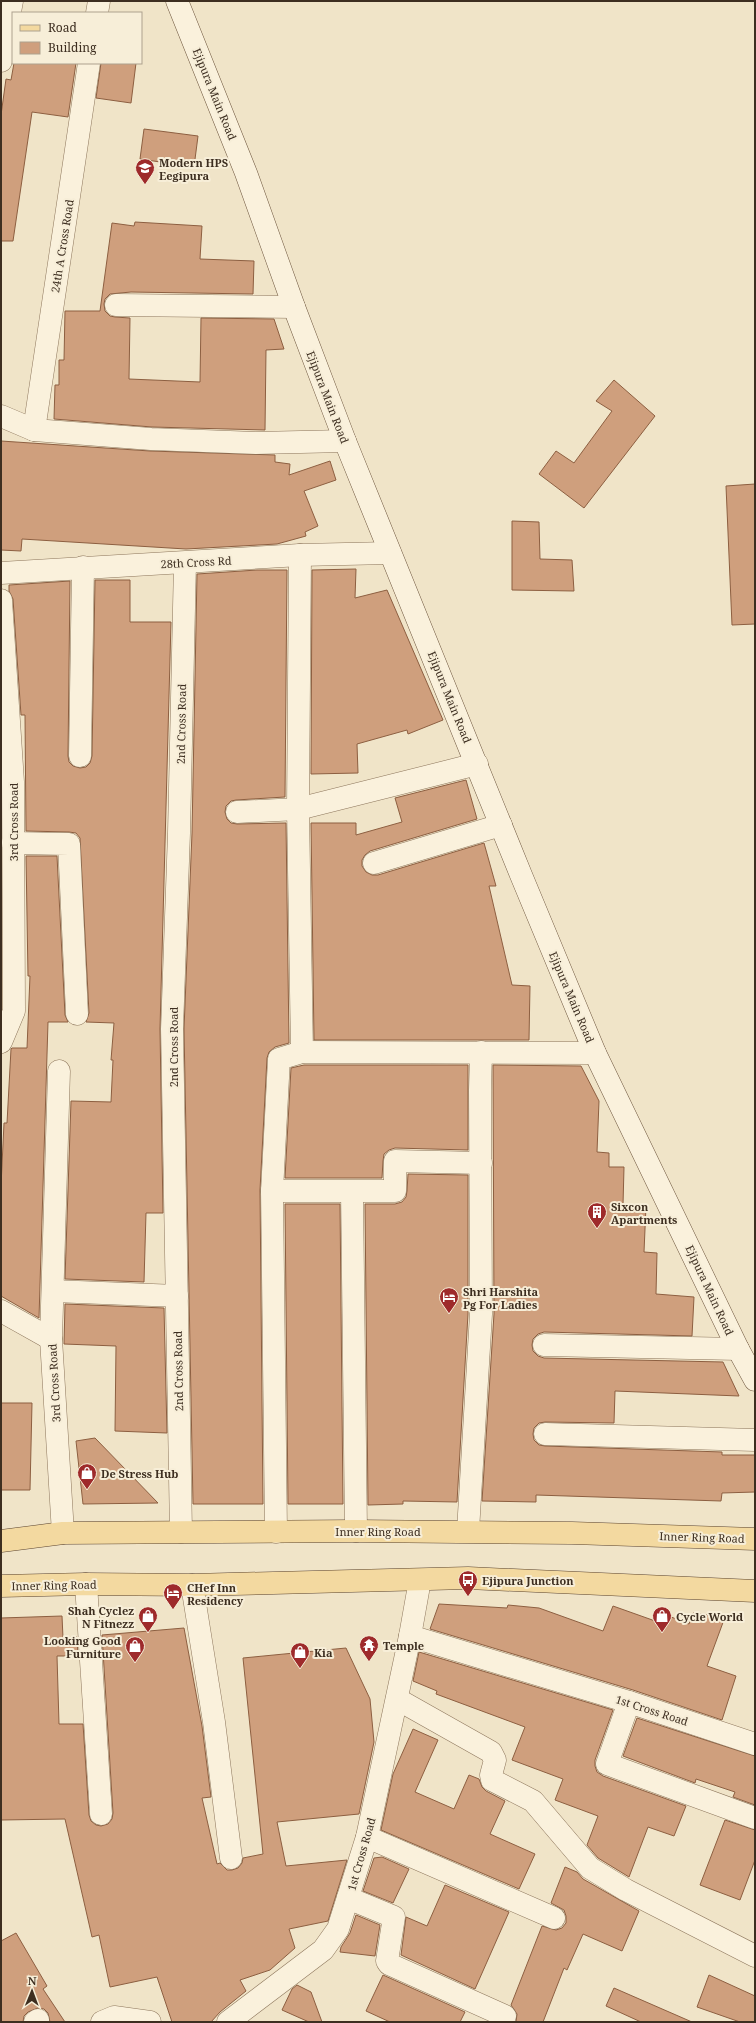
<svg xmlns="http://www.w3.org/2000/svg" width="756" height="2023" font-family="'Noto Serif',serif">
<style>
.building{fill:#cf9f7d;stroke:#8d5f41}
.lines{fill:none;stroke-linecap:round;stroke-linejoin:round}
.street-casing{stroke:#8d765c;stroke-width:23}
.secondary-casing{stroke:#6f573f;stroke-width:23}
.primary-casing{stroke:#5b4430;stroke-width:23}
.street{stroke:#faf1dc;stroke-width:22}
.secondary{stroke:#faf1dc;stroke-width:22}
.primary{stroke:#f3d9a0;stroke-width:22}
.labels{text-anchor:middle;dominant-baseline:central;stroke-width:4;stroke-linejoin:round;paint-order:stroke}
.street-label{font-size:11px;fill:#3d2e20;stroke:#f7eed8}
.poi-label{font-size:11px;font-weight:bold;fill:#3d2e20;stroke:#f7eed8;text-anchor:start}
</style>
<rect width="100%" height="100%" fill="#f0e4c8"/>
<!-- building -->
<g class="building">
<path d="M14,63H76L68,117L32,112L13,241H1V115L6,79L11,80Z"/>
<path d="M101,63H136L131,103L96,98Z"/>
<path d="M144,129L198,136L194,167L140,159Z"/>
<path d="M135,222L202,226L200,259L254,261L253,294L131,292L110,294L105,299L104,304L105,311L110,316L115,317L130,318L129,379L200,382L201,318L274,319L284,349L266,350L265,430L152,427L54,419L55,385H59V360H64L65,311H100L112,223L134,226Z"/>
<path d="M614,380L655,416L584,508L539,474L556,451L574,463L612,411L596,401Z"/>
<path d="M1,441L150,451L275,455V462L290,464L289,475L330,461L336,480L304,491L318,526L305,532L306,536L277,544L186,549L22,539L21,551L1,550Z"/>
<path d="M755,484V624L732,625L726,486Z"/>
<path d="M512,521L539,522L540,559L572,560L574,591L512,590Z"/>
<path d="M356,569L355,598L387,590L443,720L408,734L407,730L357,744L358,773L311,774L312,570Z"/>
<path d="M257,570H287L285,797L236,800L231,801L226,806L225,812L227,819L231,823L237,824L286,823L289,1043L275,1047L269,1052L267,1058L260,1190L263,1504H193L184,1029L192,833L197,574Z"/>
<path d="M95,580H130V622H171L160,1029L163,1213H146L144,1282L65,1279L71,1101L111,1102L113,1060H111L114,1023L86,1022L89,1013L80,838L76,833L69,832L26,831L25,715H21L13,599L9,591V585L70,581L68,756L69,762L73,766L80,768L86,767L90,763L92,756Z"/>
<path d="M466,780L477,819L370,851L365,855L362,860V866L366,872L372,875H378L484,843L496,886H489L512,985L530,986L529,1040H314L311,823H356V835L402,822L395,798Z"/>
<path d="M26,856H57L65,1015L68,1022H48L39,1318L1,1296V1186L4,1123H7L11,1049L12,1048H27L30,976H28Z"/>
<path d="M304,1065H468V1150L395,1148L389,1150L384,1154L383,1161L382,1178H285L291,1068Z"/>
<path d="M493,1065L581,1066L599,1101L597,1152L609,1153V1167H624L623,1205L646,1206L644,1252L657,1253L656,1294L694,1297L692,1336L544,1332L538,1334L533,1339L532,1345L533,1351L538,1356L544,1358L723,1362L739,1396L615,1391L614,1423L545,1422L539,1423L534,1428L533,1434L534,1440L539,1445L545,1446L722,1452V1455H755V1492L722,1493L721,1501L536,1495V1502L482,1501L494,1314Z"/>
<path d="M408,1174L468,1175V1314L457,1502L403,1501V1504L368,1505L365,1204H395L402,1202L406,1197L407,1191Z"/>
<path d="M285,1204H340L343,1504H288Z"/>
<path d="M65,1304L164,1308L167,1433L115,1431L116,1346L64,1344Z"/>
<path d="M1,1403H32L30,1490H1Z"/>
<path d="M95,1438L158,1503L83,1504L76,1441Z"/>
<path d="M439,1604L507,1608L508,1605L539,1608L603,1631L613,1606L658,1622L661,1613L689,1624L693,1613L725,1617L707,1666L736,1676L722,1720L633,1690L430,1629Z"/>
<path d="M62,1616L63,1638L77,1637L78,1656H57L59,1724H83L89,1815L91,1821L96,1825L101,1826L108,1824L112,1819L113,1813L102,1635L184,1628L202,1726L211,1797L202,1798L217,1864L220,1863L227,1870H232L238,1868L242,1863L243,1858L263,1854L243,1658L346,1648L370,1699L374,1742L359,1814L277,1822L286,1866L347,1860L328,1921L289,1929L295,1948L270,1970L240,1980L246,1991L220,2012L211,2022H172L157,1977L110,1987L99,1935L92,1937L65,1819L1,1820V1618Z"/>
<path d="M419,1652L613,1710L595,1760V1766L597,1772L603,1776L686,1806L674,1836L648,1827L629,1877L598,1858L587,1845L598,1816L555,1800L563,1779L512,1760L525,1727L436,1694L437,1691L413,1681Z"/>
<path d="M637,1718L755,1756V1805L733,1797L735,1792L696,1779L695,1783L623,1756Z"/>
<path d="M413,1729L438,1740L415,1792L454,1809L469,1775L479,1779L482,1787L486,1791L505,1801L490,1834L535,1854L519,1889L381,1830L393,1774Z"/>
<path d="M725,1820L755,1830V1860L740,1900L700,1885Z"/>
<path d="M382,1857L409,1869L393,1903L363,1891L374,1858Z"/>
<path d="M565,1867L577,1872L583,1879L639,1911L622,1951L583,1934L567,1970L564,1968L543,2022H516L517,2014L511,2005L542,1926L556,1930L562,1928L566,1923V1916L564,1910L551,1903Z"/>
<path d="M445,1885L509,1912L475,1989L401,1955L406,1917L427,1926Z"/>
<path d="M356,1915L380,1925L375,1956L340,1952L341,1947L350,1933Z"/>
<path d="M16,1933L47,1986L43,1989L65,2022H50L48,2013L44,2009L38,2008L28,2012L24,2016L23,2022H1V1941Z"/>
<path d="M383,1975L465,2012L460,2022H390L366,2011Z"/>
<path d="M709,1975L755,1996V2022H740L697,2007Z"/>
<path d="M297,1985L311,1992L322,2022H309L282,2010L292,1989Z"/>
<path d="M614,1988L692,2022H641L606,2006Z"/>
</g>
<g class="lines">
<defs>
<g id="street">
<path d="M97,13L99,1"/>
<path d="M1,61L12,1"/>
<path d="M116,305L294,307"/>
<path d="M1,416L34,430L151,439L256,443L345,441"/>
<path d="M34,430L89,63"/>
<path d="M300,555L298,809L302,1052"/>
<path d="M1,573L300,555L390,553"/>
<path d="M1,600L13,782L14,1011L1,1042"/>
<path d="M80,756L83,567"/>
<path d="M237,812L298,809L477,764"/>
<path d="M13,843L69,844L77,1014"/>
<path d="M374,863L501,825"/>
<path d="M59,1071L51,1339L63,1533"/>
<path d="M272,1191H395V1161L481,1163"/>
<path d="M352,1192L356,1531"/>
<path d="M53,1291L177,1296"/>
<path d="M1,1311L51,1339"/>
<path d="M544,1345L738,1349"/>
<path d="M545,1434L755,1440"/>
<path d="M468,1531L481,1314L480,1090L481,1052"/>
<path d="M181,1532L172,1029L179,833L185,563"/>
<path d="M276,1532L272,1191L279,1059L302,1052L595,1053"/>
<path d="M420,1580L410,1636L629,1702L755,1744"/>
<path d="M86,1584L101,1814"/>
<path d="M192,1585L214,1722L231,1858"/>
<path d="M397,1699L491,1752L495,1760L491,1775L492,1780L533,1801L590,1868L626,1890L755,1956"/>
<path d="M629,1702L607,1764L755,1818"/>
<path d="M367,1837L554,1918"/>
<path d="M348,1898L394,1917L387,1961L389,1964L505,2016"/>
<path d="M35,2022L38,2020"/>
<path d="M102,2022L114,2017L150,2022"/>
<path d="M228,2022L323,1950L338,1929L367,1837L410,1636"/>
</g>
<path id="secondary" d="M177,1L246,173L294,307L345,441L521,875L595,1053L738,1349L755,1380"/>
<g id="primary">
<path d="M1,1541L63,1533L356,1531L572,1533L755,1539"/>
<path d="M1,1586L86,1584L192,1585L468,1578L755,1591"/>
</g>
</defs>
<!-- street casing -->
<use href="#street" class="street-casing"/>
<!-- secondary casing -->
<use href="#secondary" class="secondary-casing"/>
<!-- primary casing -->
<use href="#primary" class="primary-casing"/>
<!-- street -->
<use href="#street" class="street"/>
<!-- secondary -->
<use href="#secondary" class="secondary"/>
<!-- primary -->
<use href="#primary" class="primary"/>
</g>
<!-- icons -->
<defs>
<symbol id="school-pin" viewBox="-11 -11 22 30"><path d="M0 17L-7.5 6A9.5 9.5 0 1 1 7.5 6Z" fill="#9e2a2b" stroke="#f7eed8"/><path d="M0-5L7-2L0 1L-7-2ZM-4 1L0 2.5L4 1V4Q0 6-4 4Z" fill="#fff"/></symbol>
<symbol id="building-pin" viewBox="-11 -11 22 30"><path d="M0 17L-7.5 6A9.5 9.5 0 1 1 7.5 6Z" fill="#9e2a2b" stroke="#f7eed8"/><path d="M-4-6H4V6H1V3H-1V6H-4ZM-2.5-4.3h1.7v1.8h-1.7ZM.8-4.3h1.7v1.8H.8ZM-2.5-1h1.7V.8h-1.7ZM.8-1h1.7V.8H.8Z" fill="#fff"/></symbol>
<symbol id="hotel-pin" viewBox="-11 -11 22 30"><path d="M0 17L-7.5 6A9.5 9.5 0 1 1 7.5 6Z" fill="#9e2a2b" stroke="#f7eed8"/><path d="M-6-4.5h1.5V1H6V5H4.5V3h-9V5H-6ZM-4 0a1.8 1.8 0 1 1 3.6 0ZM.5 0V-2.5h3Q6-2.5 6 0Z" fill="#fff"/></symbol>
<symbol id="shop-pin" viewBox="-11 -11 22 30"><path d="M0 17L-7.5 6A9.5 9.5 0 1 1 7.5 6Z" fill="#9e2a2b" stroke="#f7eed8"/><path d="M-5-2.5h2.3a2.7 3.5 0 0 1 5.4 0H5L5.5 6h-11ZM-1.5-2.5h3a1.5 2.3 0 0 0-3 0Z" fill="#fff"/></symbol>
<symbol id="bus-pin" viewBox="-11 -11 22 30"><path d="M0 17L-7.5 6A9.5 9.5 0 1 1 7.5 6Z" fill="#9e2a2b" stroke="#f7eed8"/><path d="M-5-6H5V4H4V6H2V4H-2V6H-4V4H-5ZM-3.5-4V0h7V-4ZM-3.5 1.2v1.5H-2V1.2ZM2 1.2v1.5H3.5V1.2Z" fill="#fff"/></symbol>
<symbol id="temple-pin" viewBox="-11 -11 22 30"><path d="M0 17L-7.5 6A9.5 9.5 0 1 1 7.5 6Z" fill="#9e2a2b" stroke="#f7eed8"/><path d="M0-6L5-2H3V0L6.5 2.5H4V6H1.5V3h-3V6H-4V2.5H-6.5L-3 0V-2H-5Z" fill="#fff"/></symbol>
</defs>
<g fill-rule="evenodd">
<use href="#school-pin" x="134" y="157" width="22" height="30"/>
<use href="#building-pin" x="586" y="1201" width="22" height="30"/>
<use href="#hotel-pin" x="438" y="1286" width="22" height="30"/>
<use href="#shop-pin" x="76" y="1462" width="22" height="30"/>
<use href="#bus-pin" x="457" y="1569" width="22" height="30"/>
<use href="#hotel-pin" x="162" y="1582" width="22" height="30"/>
<use href="#shop-pin" x="137" y="1605" width="22" height="30"/>
<use href="#shop-pin" x="651" y="1605" width="22" height="30"/>
<use href="#temple-pin" x="358" y="1634" width="22" height="30"/>
<use href="#shop-pin" x="124" y="1635" width="22" height="30"/>
<use href="#shop-pin" x="289" y="1641" width="22" height="30"/>
</g>
<g class="labels">
<!-- street labels -->
<g class="street-label">
<text transform="translate(215 94) rotate(68)">Ejipura Main Road</text>
<text transform="translate(62 246) rotate(-81)">24th A Cross Road</text>
<text transform="translate(328 397) rotate(69)">Ejipura Main Road</text>
<text transform="translate(196 562) rotate(-3)">28th Cross Rd</text>
<text transform="translate(450 697) rotate(68)">Ejipura Main Road</text>
<text transform="translate(181 724) rotate(-89)">2nd Cross Road</text>
<text transform="translate(13 822) rotate(-90)">3rd Cross Road</text>
<text transform="translate(572 997) rotate(67)">Ejipura Main Road</text>
<text transform="translate(173 1047) rotate(-90)">2nd Cross Road</text>
<text transform="translate(710 1290) rotate(65)">Ejipura Main Road</text>
<text transform="translate(178 1371) rotate(-91)">2nd Cross Road</text>
<text transform="translate(54 1383) rotate(-93)">3rd Cross Road</text>
<text x="378" y="1531">Inner Ring Road</text>
<text transform="translate(702 1537) rotate(2)">Inner Ring Road</text>
<text transform="translate(54 1585) rotate(-1)">Inner Ring Road</text>
<text transform="translate(652 1710) rotate(18)">1st Cross Road</text>
<text transform="translate(361 1854) rotate(-74)">1st Cross Road</text>
</g>
<!-- poi labels -->
<g class="poi-label">
<text x="159" y="162">Modern HPS<tspan x="159" dy="13">Eegipura</tspan></text>
<text x="611" y="1206">Sixcon<tspan x="611" dy="13">Apartments</tspan></text>
<text x="463" y="1291">Shri Harshita<tspan x="463" dy="13">Pg For Ladies</tspan></text>
<text x="101" y="1473">De Stress Hub</text>
<text x="482" y="1580">Ejipura Junction</text>
<text x="187" y="1587">CHef Inn<tspan x="187" dy="13">Residency</tspan></text>
<text x="134" y="1610" text-anchor="end">Shah Cyclez<tspan x="134" dy="13">N Fitnezz</tspan></text>
<text x="676" y="1616">Cycle World</text>
<text x="121" y="1640" text-anchor="end">Looking Good<tspan x="121" dy="13">Furniture</tspan></text>
<text x="383" y="1645">Temple</text>
<text x="314" y="1652">Kia</text>
</g>
</g>
<!-- border -->
<rect width="756" height="2023" fill="none" stroke="#3d2e20" stroke-width="4"/>
<!-- legend -->
<rect x="12" y="12" width="130" height="52" fill="#f7eed8" stroke="#ada18e"/>
<rect x="20" y="25" width="20" height="6" fill="#f3d9a0" stroke="#ada18e"/>
<text x="48" y="32" font-size="12" fill="#3d2e20">Road</text>
<rect x="20" y="42" width="20" height="12" fill="#cf9f7d" stroke="#ada18e"/>
<text x="48" y="52" font-size="12" fill="#3d2e20">Building</text>
<!-- north arrow -->
<g transform="translate(32 1991) rotate(1)" stroke="#f7eed8" stroke-width="3" paint-order="stroke">
<path d="M0-3L7 15L0 10L-7 15Z" fill="#3d2e20"/>
<text y="-6" font-size="11" font-weight="bold" text-anchor="middle" fill="#3d2e20">N</text>
</g>
</svg>
